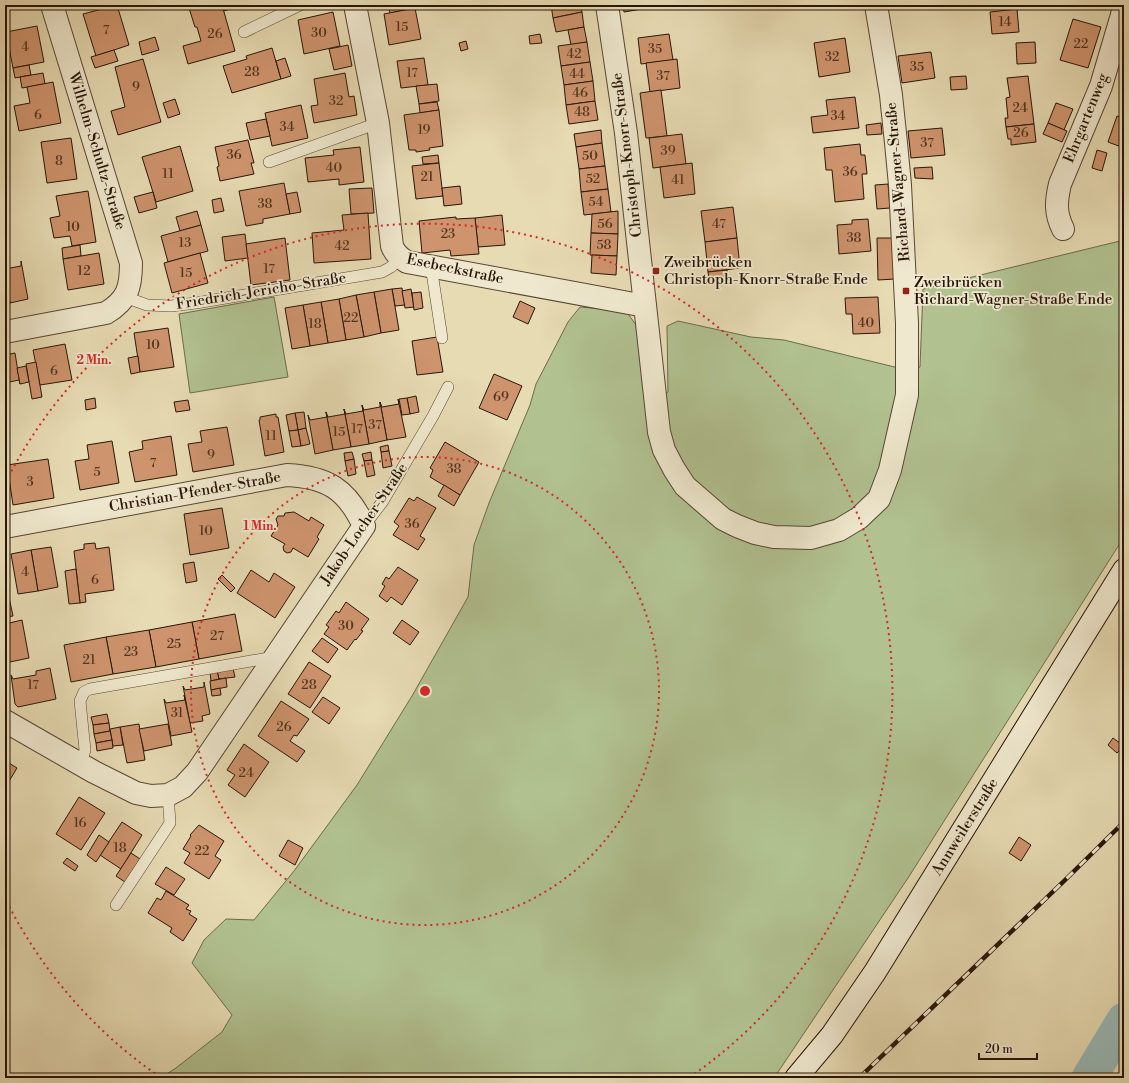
<svg xmlns="http://www.w3.org/2000/svg" width="1129" height="1083" font-family="'Libre Bodoni',serif">
<style>
.green{fill:#b1c190;stroke:#6c6b4c}
.lines{fill:none;stroke-linecap:round;stroke-linejoin:round}
.river{stroke:#9ab9b6;stroke-width:35}
.building{fill:#ce946d;stroke:#281507}
.lane-casing{stroke:#584632;stroke-width:12}
.street-casing{stroke:#584632;stroke-width:24}
.secondary-casing{stroke:#281507;stroke-width:24}
.lane{stroke:#efe8ce;stroke-width:11}
.street{stroke:#efe8ce;stroke-width:22}
.secondary{stroke:#efe8ce;stroke-width:22}
.rail-casing{stroke:#281507;stroke-width:4.5}
.rail{stroke:#efe8ce;stroke-width:3;stroke-dasharray:9;stroke-linecap:butt}
.ring{fill:none;stroke:#d62828;stroke-width:2;stroke-dasharray:2 4}
.poi-dot{fill:#8f2418;stroke:#efe8ce;stroke-width:1.5}
.labels{text-anchor:middle;dominant-baseline:central;stroke-width:3.5;stroke-linejoin:round;paint-order:stroke}
.number-label{font-size:13px;fill:#523520}
.street-label{font-size:15px;fill:#281507;stroke:#efe8ce}
.poi-label{font-size:15px;fill:#281507;stroke:#efe8ce;text-anchor:start}
.centre{fill:#d62828;stroke:#efe8ce;stroke-width:2}
.ring-label{font-size:12px;text-anchor:middle;font-weight:bold;fill:#d62828;stroke:#efe8ce;stroke-width:3.5;stroke-linejoin:round;paint-order:stroke}
</style>
<rect width="100%" height="100%" fill="#e7dbb3"/>
<filter id="stains"><feTurbulence type="fractalNoise" baseFrequency=".005" numOctaves="4"/><feColorMatrix values="0 0 0 0 .2 0 0 0 0 .09 0 0 0 0 .02 0 0 0 .5 -.17"/></filter>
<radialGradient id="worn" r=".72"><stop offset=".6" stop-color="#630" stop-opacity="0"/><stop offset="1" stop-color="#630" stop-opacity=".3"/></radialGradient>
<!-- green -->
<g class="green">
<path d="M1124,240V537L908,878L774,1078H160L176,1068L222,1032L232,1015L192,963L204,940L226,919L254,920L294,871L357,785L412,696L468,597L474,545L489,503L530,405L536,384L568,322L580,307L626,311L636,325L663,395L668,392L667,326L678,321L751,337L784,340L911,371L920,367L923,289Z"/>
<path d="M274,297L288,377L190,393L179,314Z"/>
</g>
<g class="lines">
<!-- river -->
<path class="river" d="M1089,1078L1124,1020"/>
</g>
<!-- building -->
<g class="building">
<path d="M5,5H15L5,15Z"/>
<path d="M101,5H117L129,45L96,56L83,14L102,9Z"/>
<path d="M188,5H222L235,51L188,64L183,46L201,41L197,27H195Z"/>
<path d="M222,5H235L236,7L224,11Z"/>
<path d="M388,5H415V8L390,13Z"/>
<path d="M551,5H580L582,12L553,18Z"/>
<path d="M623,5H654V7L624,12Z"/>
<path d="M888,5H909L889,9Z"/>
<path d="M415,8L421,39L389,45L384,14Z"/>
<path d="M1017,9L1019,32L992,34L990,12Z"/>
<path d="M333,12L340,46L304,54L298,20Z"/>
<path d="M582,12L584,27L556,32L553,18Z"/>
<path d="M1073,19L1101,27L1088,68L1060,60Z"/>
<path d="M37,26L44,62L13,68L6,32Z"/>
<path d="M584,27L587,42L571,45L568,30Z"/>
<path d="M540,34L542,43L530,44L529,36Z"/>
<path d="M669,34L673,60L641,64L638,38Z"/>
<path d="M155,37L159,50L142,55L139,42Z"/>
<path d="M845,38L850,72L819,77L814,43Z"/>
<path d="M466,41L468,49L461,51L459,43Z"/>
<path d="M587,42L590,62L561,66L558,46Z"/>
<path d="M1035,42L1036,63L1017,64L1016,43Z"/>
<path d="M348,45L352,66L334,70L329,49Z"/>
<path d="M272,48L281,79L232,93L223,66L247,59L246,56Z"/>
<path d="M114,50L118,61L95,68L91,57Z"/>
<path d="M931,52L935,78L902,83L898,56Z"/>
<path d="M285,58L291,76L281,79L276,61Z"/>
<path d="M424,58L428,85L401,88L397,61Z"/>
<path d="M143,59L161,122L118,135L111,111L125,107L115,67Z"/>
<path d="M677,59L680,88L650,92L646,63Z"/>
<path d="M590,62L593,81L564,85L561,66Z"/>
<path d="M29,65L31,75L15,78L13,68Z"/>
<path d="M43,73L45,84L22,88L20,77Z"/>
<path d="M345,73L349,97L354,96L357,115L314,123L311,106L318,105L314,79Z"/>
<path d="M966,76L967,89L951,90L950,77Z"/>
<path d="M1028,76L1034,124L1006,127L1005,118H1008L1006,98L1010,97L1007,78Z"/>
<path d="M593,81L595,101L566,105L564,85Z"/>
<path d="M53,82L61,123L19,131L14,106L30,103L27,87Z"/>
<path d="M437,84L439,101L419,104L416,86Z"/>
<path d="M661,90L667,136L646,138L640,93Z"/>
<path d="M855,97L859,128L813,133L811,117L828,115L826,100Z"/>
<path d="M175,99L180,114L168,118L163,103Z"/>
<path d="M595,101L598,120L569,124L566,105Z"/>
<path d="M437,102L439,110L420,113L419,104Z"/>
<path d="M1056,103L1073,109L1064,130L1048,123Z"/>
<path d="M301,105L308,138L272,146L265,113Z"/>
<path d="M439,110L443,146L429,148L430,150L416,152V150H409L404,115Z"/>
<path d="M1117,116L1124,119V148L1108,142Z"/>
<path d="M266,119L270,136L250,140L246,123Z"/>
<path d="M881,123L882,134L867,135L866,125Z"/>
<path d="M1048,123L1067,131L1062,142L1043,134Z"/>
<path d="M1034,124L1036,142L1011,145V139H1008L1006,127Z"/>
<path d="M942,128L945,155L911,158L908,131Z"/>
<path d="M601,130L602,143L576,147L574,134Z"/>
<path d="M682,134L686,164L653,168L649,138Z"/>
<path d="M71,138L77,179L47,183L41,142Z"/>
<path d="M248,140L254,163H251L254,174L220,181L217,167L219,166L215,147Z"/>
<path d="M602,143L605,166L579,169L576,147Z"/>
<path d="M860,144L861,155H865L867,174H862L864,199L835,202L832,170H826L824,148Z"/>
<path d="M180,146L193,191L156,202L142,157Z"/>
<path d="M360,147L364,182L339,185V179L308,182L305,158L334,155L333,150Z"/>
<path d="M1097,150L1107,153L1102,171L1092,168Z"/>
<path d="M438,155L439,163L423,164L422,157Z"/>
<path d="M439,163L443,196L416,199L412,166Z"/>
<path d="M692,163L695,194L664,198L660,167Z"/>
<path d="M605,166L608,189L581,192L579,169Z"/>
<path d="M932,167L933,179L915,178L914,168Z"/>
<path d="M284,183L290,214L263,219V223L246,226L239,191Z"/>
<path d="M888,184L890,208L877,209L875,185Z"/>
<path d="M460,186L462,204L444,206L442,188Z"/>
<path d="M372,188L374,213L351,214L349,189Z"/>
<path d="M608,189L611,212L584,215L581,192Z"/>
<path d="M88,191L96,242L72,246L70,236L54,238L50,218L60,216L56,196Z"/>
<path d="M153,192L157,208L139,213L134,197Z"/>
<path d="M297,192L301,212L290,214L286,194Z"/>
<path d="M221,198L224,211L214,213L212,200Z"/>
<path d="M733,207L737,238L705,242L701,211Z"/>
<path d="M197,211L201,225L180,231L176,217Z"/>
<path d="M618,211V234L591,233L592,214Z"/>
<path d="M368,213L371,259L314,263L312,233L344,230L342,215Z"/>
<path d="M502,215L505,245L478,247L475,218Z"/>
<path d="M456,217V219L475,218L479,254L451,256L450,250L422,253L419,221Z"/>
<path d="M868,219L871,251L839,254L837,225L852,224V220Z"/>
<path d="M201,225L208,251L168,262L161,236Z"/>
<path d="M591,233L618,234L617,256L590,255Z"/>
<path d="M245,234L248,258L225,261L222,237Z"/>
<path d="M285,238L290,280L251,285L246,244Z"/>
<path d="M737,238L740,268L708,272L705,242Z"/>
<path d="M877,238H893L895,279L878,280Z"/>
<path d="M80,245L81,256L63,259L62,248Z"/>
<path d="M99,253L104,284L68,290L63,259Z"/>
<path d="M200,253L208,283L172,293L164,263Z"/>
<path d="M592,255L617,256L616,275L591,273Z"/>
<path d="M21,261L28,299L10,303L5,269L21,266Z"/>
<path d="M727,270L728,282L710,284L708,272Z"/>
<path d="M5,276L10,303L5,304Z"/>
<path d="M402,288L405,305L395,306L392,289Z"/>
<path d="M392,289L399,330L381,333L374,292Z"/>
<path d="M411,289L414,307L405,308L402,291Z"/>
<path d="M374,292L381,333L364,337L356,295Z"/>
<path d="M421,292L423,308L414,310L412,293Z"/>
<path d="M356,295L364,337L346,340L339,299Z"/>
<path d="M878,297L880,333L853,334L852,314H846L845,298Z"/>
<path d="M339,299L346,340L328,343L321,302Z"/>
<path d="M520,301L535,308L528,324L513,317Z"/>
<path d="M321,302L328,343L310,346L303,305Z"/>
<path d="M303,305L310,346L292,349L285,308Z"/>
<path d="M168,328L174,367L140,372L134,333Z"/>
<path d="M437,337L443,372L417,375L412,341Z"/>
<path d="M65,344L72,380L40,385L33,350Z"/>
<path d="M15,353L20,384L19,380L5,383V355Z"/>
<path d="M138,356L140,372L131,374L128,358Z"/>
<path d="M36,362L42,397L32,399L26,364Z"/>
<path d="M26,366L29,382L20,384L17,368Z"/>
<path d="M494,374L522,386L507,420L479,408Z"/>
<path d="M416,396L419,412L410,414L407,398Z"/>
<path d="M95,398L96,408L86,410L85,400Z"/>
<path d="M407,398L410,414L402,415L399,399Z"/>
<path d="M398,399L406,437L387,440L380,402L382,407L399,404Z"/>
<path d="M188,400L190,410L176,412L174,402Z"/>
<path d="M380,402L387,440L369,444L362,405L364,410L380,407Z"/>
<path d="M362,405L369,444L351,447L344,409L346,414L363,411Z"/>
<path d="M344,409L351,447L333,450L326,412L328,417L345,414Z"/>
<path d="M304,412L306,428L298,430L295,413Z"/>
<path d="M326,412L333,450L315,454L308,415L310,420L327,417Z"/>
<path d="M295,413L298,430L289,431L286,415Z"/>
<path d="M276,414V417H278L284,452L265,456L259,420H260V417Z"/>
<path d="M227,427L234,465L193,472L188,444L202,442L200,431Z"/>
<path d="M306,428L310,444L301,446L298,430Z"/>
<path d="M298,430L301,446L292,447L289,431Z"/>
<path d="M171,436L177,475L135,482L129,452L143,449L142,441Z"/>
<path d="M112,441L119,483L80,490L75,461L89,459L87,445Z"/>
<path d="M445,442L479,462L460,495L430,477L433,470L430,468Z"/>
<path d="M388,445L389,451L381,452L380,447Z"/>
<path d="M389,451L392,466L383,468L381,452Z"/>
<path d="M352,452L354,459L345,461L344,453Z"/>
<path d="M371,452L372,460L364,461L362,454Z"/>
<path d="M48,459L54,498L13,505L7,465Z"/>
<path d="M354,459L356,474L348,476L345,461Z"/>
<path d="M372,460L375,475L367,477L364,461Z"/>
<path d="M444,485L460,495L454,506L438,496Z"/>
<path d="M417,497L436,508L420,536L425,539L418,550L393,535L399,526L394,522L409,498L414,501Z"/>
<path d="M222,508L229,548L190,555L184,514Z"/>
<path d="M294,512L309,521L311,517L324,525L317,537L319,539L308,557L293,548L291,552L287,553L284,551L283,547L285,544L271,536L278,525L276,519L278,516H284L285,513Z"/>
<path d="M95,543L96,549L109,547L114,590L85,594L86,602L80,603L74,551L84,549V544Z"/>
<path d="M51,547L58,587L38,591L31,550Z"/>
<path d="M31,550L38,591L18,594L11,554Z"/>
<path d="M194,562L197,581L186,583L183,564Z"/>
<path d="M398,567L418,580L402,605L391,597L387,602L379,596L385,586L382,584L386,577L389,579Z"/>
<path d="M76,569L80,603L69,604L65,571Z"/>
<path d="M251,570L269,582L274,573L295,587L275,618L237,593Z"/>
<path d="M222,575L235,588L231,592L218,579Z"/>
<path d="M5,579L13,616L5,617Z"/>
<path d="M346,602L369,619L361,630L363,631L356,640L355,639L347,650L324,634L329,627L326,625L336,611L339,613Z"/>
<path d="M235,614L242,651L199,659L192,622Z"/>
<path d="M22,620L29,658L5,663V624Z"/>
<path d="M402,620L419,632L410,645L393,633Z"/>
<path d="M192,622L199,659L156,667L149,630Z"/>
<path d="M149,630L156,667L113,674L106,637Z"/>
<path d="M106,637L113,674L71,682L64,645Z"/>
<path d="M322,638L338,649L328,663L312,651Z"/>
<path d="M309,662L331,676L310,708L288,694Z"/>
<path d="M50,668L56,699L18,707L15,704L11,675L13,679L36,675V671Z"/>
<path d="M233,668L235,677L219,679L217,671Z"/>
<path d="M217,671L219,679L211,681L210,672Z"/>
<path d="M226,678L227,687L211,690L210,681Z"/>
<path d="M204,682L210,714L202,716L203,721L190,723L183,686L185,690L204,687Z"/>
<path d="M220,688L221,695L212,696L211,690Z"/>
<path d="M184,695L192,732L171,736L164,699L166,703L185,700Z"/>
<path d="M323,697L340,708L329,724L312,712Z"/>
<path d="M281,701L309,719L297,736L294,735L290,741L305,751L297,762L258,736Z"/>
<path d="M107,714L109,723L93,725L91,717Z"/>
<path d="M109,723L110,731L94,734L93,725Z"/>
<path d="M139,724L145,760L127,763L120,727Z"/>
<path d="M168,724L172,745L144,751L139,729Z"/>
<path d="M120,727L123,745L113,746L110,729Z"/>
<path d="M110,731L112,740L96,743L94,734Z"/>
<path d="M1113,738L1124,746L1117,753L1108,745Z"/>
<path d="M112,740L113,748L97,751L96,743Z"/>
<path d="M244,744L269,762L245,797L228,785L235,775L227,770Z"/>
<path d="M5,757L10,761L9,763L17,768L5,788Z"/>
<path d="M79,797L105,813L81,850L56,834Z"/>
<path d="M122,822L142,835L121,869L100,855Z"/>
<path d="M199,825L224,841L215,856L221,860L209,879L184,863L190,853L183,849L191,836L190,835Z"/>
<path d="M99,835L109,842L96,862L87,855Z"/>
<path d="M1019,837L1031,845L1021,861L1009,853Z"/>
<path d="M288,840L303,848L295,865L279,856Z"/>
<path d="M131,853L140,859L125,882L116,876Z"/>
<path d="M67,858L78,866L75,871L63,863Z"/>
<path d="M166,867L185,879L174,895L155,884Z"/>
<path d="M166,891L189,905L186,909L191,911L189,914L197,919L183,941L170,932L172,928L148,913L157,898L161,900Z"/>
</g>
<g class="lines">
<defs>
<g id="lane">
<path d="M244,32L300,5"/>
<path d="M269,162L378,123"/>
<path d="M431,266L442,338"/>
<path d="M125,297L147,305L171,306L196,303L382,272L391,267L400,258"/>
<path d="M364,526L383,501L433,416L448,387"/>
<path d="M81,764L85,750L80,701L84,692L90,689L274,657"/>
<path d="M116,905L170,823L168,795"/>
</g>
<g id="street">
<path d="M355,5L378,123L392,246C395,254 400,258 407,262L645,306"/>
<path d="M607,5L626,133L659,432L664,450L674,469L685,486L723,519L737,526L755,533L774,537L811,538L839,530L859,518L879,499L890,470L907,395V323L900,185L896,143L891,95L876,5"/>
<path d="M1063,229C1055,213 1056,201 1060,184L1101,86L1124,8"/>
<path d="M5,332L106,313C128,300 131,287 131,263L52,5"/>
<path d="M5,527L287,475C327,477 347,489 364,526L197,772L183,787L168,795L151,796L136,793L94,772L5,721"/>
</g>
<path id="secondary" d="M796,1078L832,1035L875,972L1124,570"/>
</defs>
<!-- lane casing -->
<use href="#lane" class="lane-casing"/>
<!-- street casing -->
<use href="#street" class="street-casing"/>
<!-- secondary casing -->
<use href="#secondary" class="secondary-casing"/>
<!-- lane -->
<use href="#lane" class="lane"/>
<!-- street -->
<use href="#street" class="street"/>
<!-- secondary -->
<use href="#secondary" class="secondary"/>
<defs>
<path id="rail" d="M859,1078L1063,882L1124,822"/>
</defs>
<!-- rail casing -->
<use href="#rail" class="rail-casing"/>
<!-- rail -->
<use href="#rail" class="rail"/>
</g>
<!-- distance rings -->
<g class="ring">
<circle cx="425" cy="691" r="234"/>
<path d="M160 1077A468 468 0 0 1 6 900M6 482A468 468 0 1 1 690 1077"/>
</g>
<!-- markers -->
<g class="poi-dot">
<rect x="652" y="267" width="8" height="8" rx="2"/>
<rect x="902" y="287" width="8" height="8" rx="2"/>
</g>
<g class="labels">
<!-- number labels -->
<g class="number-label">
<text x="1005" y="22">14</text>
<text x="402" y="27">15</text>
<text x="106" y="30">7</text>
<text x="319" y="33">30</text>
<text x="215" y="34">26</text>
<text x="1081" y="44">22</text>
<text x="25" y="47">4</text>
<text x="655" y="49">35</text>
<text x="574" y="54">42</text>
<text x="832" y="57">32</text>
<text x="917" y="67">35</text>
<text x="252" y="72">28</text>
<text x="412" y="73">17</text>
<text x="577" y="74">44</text>
<text x="663" y="76">37</text>
<text x="136" y="87">9</text>
<text x="580" y="93">46</text>
<text x="336" y="101">32</text>
<text x="1020" y="108">24</text>
<text x="582" y="112">48</text>
<text x="38" y="115">6</text>
<text x="838" y="116">34</text>
<text x="287" y="127">34</text>
<text x="424" y="130">19</text>
<text x="1021" y="133">26</text>
<text x="927" y="143">37</text>
<text x="668" y="151">39</text>
<text x="234" y="155">36</text>
<text x="590" y="156">50</text>
<text x="59" y="161">8</text>
<text x="334" y="168">40</text>
<text x="850" y="172">36</text>
<text x="168" y="174">11</text>
<text x="427" y="177">21</text>
<text x="593" y="179">52</text>
<text x="678" y="180">41</text>
<text x="596" y="202">54</text>
<text x="265" y="204">38</text>
<text x="605" y="224">56</text>
<text x="719" y="224">47</text>
<text x="73" y="227">10</text>
<text x="448" y="234">23</text>
<text x="854" y="238">38</text>
<text x="185" y="243">13</text>
<text x="604" y="245">58</text>
<text x="342" y="246">42</text>
<text x="269" y="269">17</text>
<text x="84" y="271">12</text>
<text x="186" y="273">15</text>
<text x="351" y="318">22</text>
<text x="866" y="323">40</text>
<text x="315" y="324">18</text>
<text x="153" y="345">10</text>
<text x="54" y="371">6</text>
<text x="501" y="397">69</text>
<text x="375" y="425">37</text>
<text x="357" y="429">17</text>
<text x="339" y="432">15</text>
<text x="271" y="436">11</text>
<text x="211" y="455">9</text>
<text x="153" y="463">7</text>
<text x="454" y="469">38</text>
<text x="97" y="472">5</text>
<text x="30" y="482">3</text>
<text x="412" y="524">36</text>
<text x="206" y="531">10</text>
<text x="25" y="572">4</text>
<text x="95" y="580">6</text>
<text x="346" y="626">30</text>
<text x="217" y="636">27</text>
<text x="174" y="644">25</text>
<text x="131" y="652">23</text>
<text x="89" y="660">21</text>
<text x="33" y="685">17</text>
<text x="309" y="685">28</text>
<text x="177" y="713">31</text>
<text x="284" y="727">26</text>
<text x="246" y="773">24</text>
<text x="80" y="823">16</text>
<text x="120" y="848">18</text>
<text x="202" y="851">22</text>
</g>
<!-- street labels -->
<g class="street-label">
<text transform="translate(1086 118) rotate(-68)">Ehrgartenweg</text>
<text transform="translate(97 151) rotate(73)">Wilhelm-Schultz-Straße</text>
<text transform="translate(627 155) rotate(-97)">Christoph-Knorr-Straße</text>
<text transform="translate(898 182) rotate(-95)">Richard-Wagner-Straße</text>
<text transform="translate(455 269) rotate(12)">Esebeckstraße</text>
<text transform="translate(261 291) rotate(-9)">Friedrich-Jericho-Straße</text>
<text transform="translate(195 492) rotate(-10)">Christian-Pfender-Straße</text>
<text transform="translate(364 524) rotate(-56)">Jakob-Locher-Straße</text>
<text transform="translate(965 827) rotate(-58)">Annweilerstraße</text>
</g>
<!-- poi labels -->
<g class="poi-label">
<text x="664" y="262">Zweibrücken<tspan x="664" dy="17">Christoph-Knorr-Straße Ende</tspan></text>
<text x="914" y="282">Zweibrücken<tspan x="914" dy="17">Richard-Wagner-Straße Ende</tspan></text>
</g>
</g>
<circle cx="425" cy="691" r="6" class="centre"/>
<g class="ring-label">
<text x="94" y="364">2 Min.</text>
<text x="260" y="530">1 Min.</text>
</g>
<!-- margin -->
<rect width="1129" height="1083" fill="none" stroke="#e7dbb3" stroke-width="20"/>
<rect x="6" y="6" width="1117" height="1071" fill="none" stroke="#281507" stroke-width="2"/>
<rect x="10" y="10" width="1109" height="1063" fill="none" stroke="#281507"/>
<!-- scale -->
<path d="M979 1053v6h58v-6" fill="none" stroke="#281507" stroke-width="2"/>
<text x="985" y="1053" font-size="12" fill="#281507" stroke="#efe8ce" stroke-width="3" paint-order="stroke">20 m</text>
<rect width="100%" height="100%" filter="url(#stains)"/>
<rect width="100%" height="100%" fill="url(#worn)"/>
</svg>
